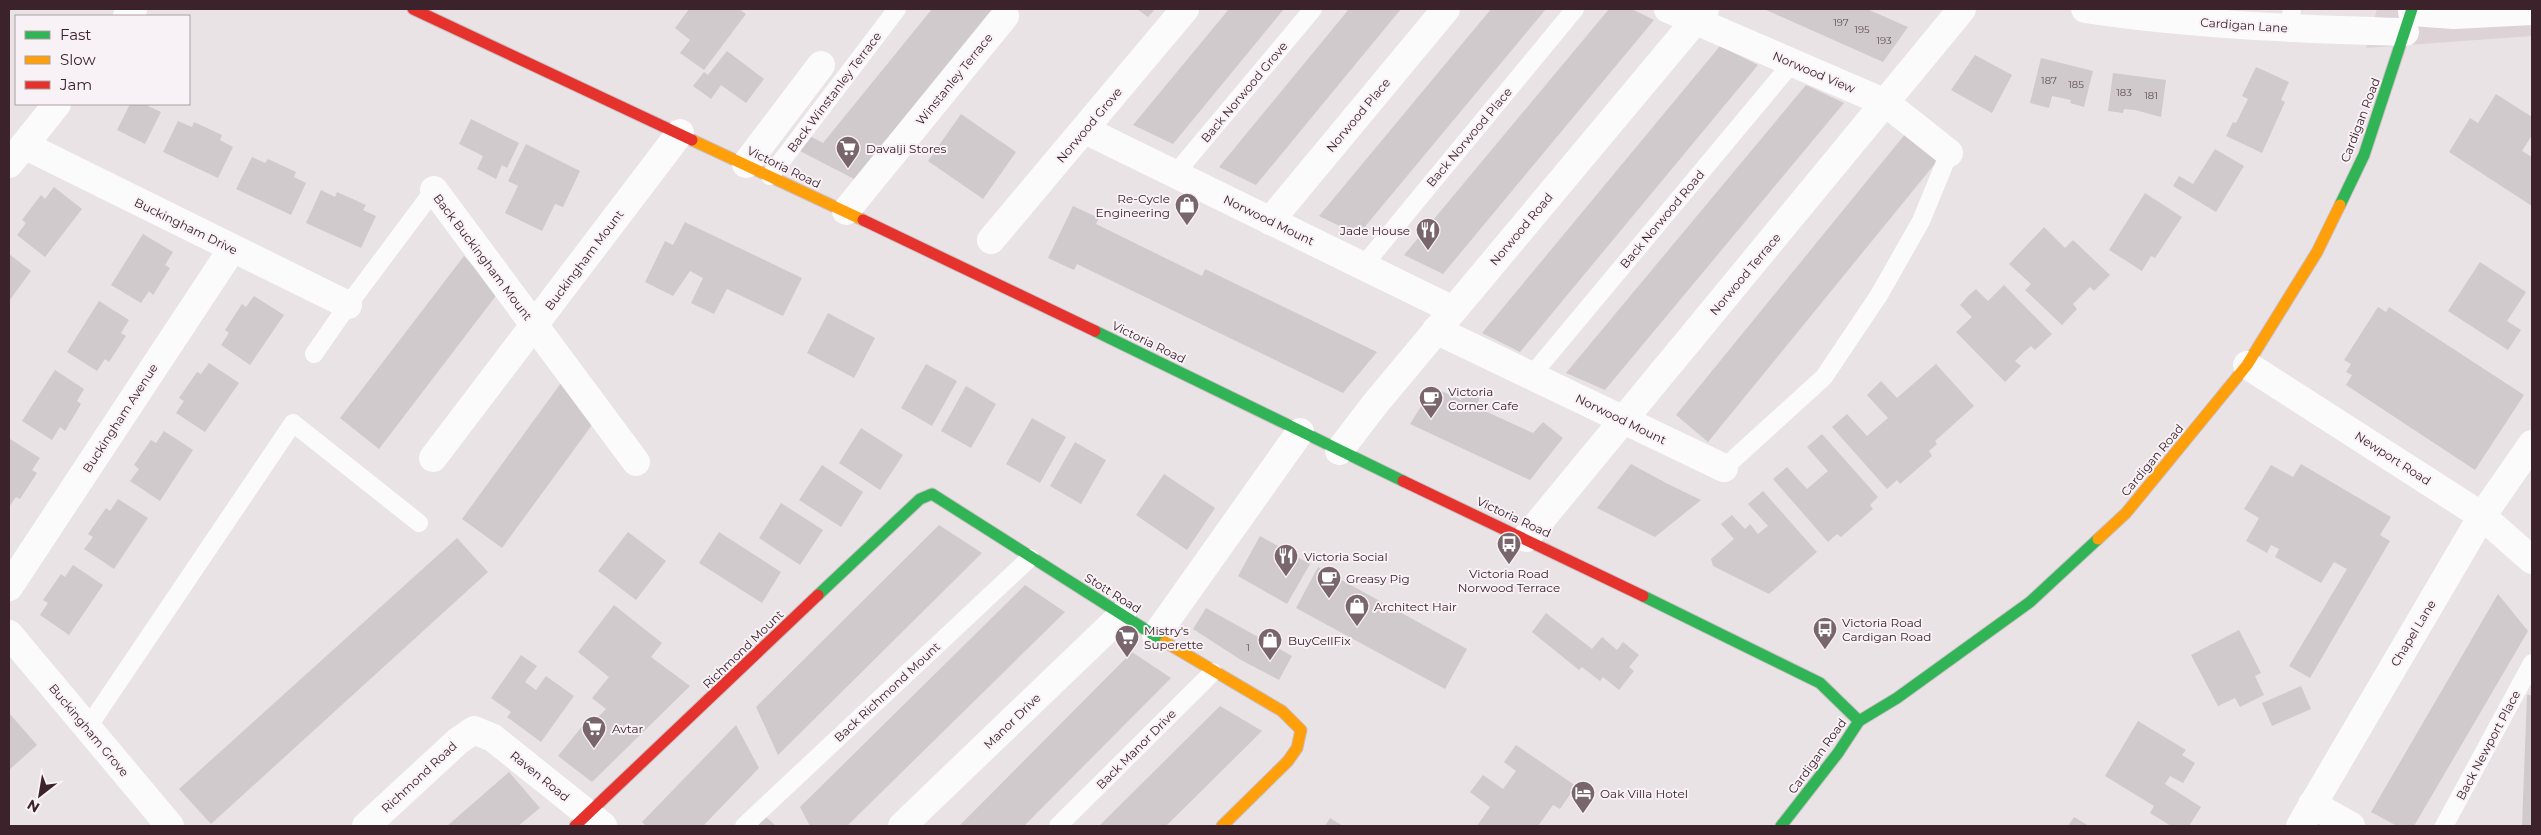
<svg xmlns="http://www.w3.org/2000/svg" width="2541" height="835" font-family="Montserrat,sans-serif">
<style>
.built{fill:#ddd3d7}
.building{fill:#d0cacd}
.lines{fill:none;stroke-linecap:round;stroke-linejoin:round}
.fast-casing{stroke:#c8bfc4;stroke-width:13}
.slow-casing{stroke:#c8bfc4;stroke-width:13}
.jam-casing{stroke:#c8bfc4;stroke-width:13}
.lane{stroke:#fcfbfb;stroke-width:18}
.street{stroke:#fcfbfb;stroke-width:28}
.fast{stroke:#30b455;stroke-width:11}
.slow{stroke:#ff9f0a;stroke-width:11}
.jam{stroke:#e5322d;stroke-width:11}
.labels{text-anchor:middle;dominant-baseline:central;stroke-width:4;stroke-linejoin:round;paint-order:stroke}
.number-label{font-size:10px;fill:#624e55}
.street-label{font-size:12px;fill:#3b222b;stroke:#f8f1f5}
.poi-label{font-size:12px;fill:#3b222b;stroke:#f8f1f5;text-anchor:start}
</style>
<rect width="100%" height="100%" fill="#e9e3e6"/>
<!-- built -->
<path class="built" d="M2377,9H2532V36L2366,48Z"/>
<!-- building -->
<g class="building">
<path d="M689,9H739L746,14L704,70L680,53L690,40L675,28Z"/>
<path d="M932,9H992L854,179L800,151L808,135L823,143Z"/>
<path d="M1137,9H1155L1148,17Z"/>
<path d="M1229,9H1284L1173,144L1133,125Z"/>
<path d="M1349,9H1401L1256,185L1219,167Z"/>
<path d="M1491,9H1546L1358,235L1319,216Z"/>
<path d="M1609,9H1632L1654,20L1443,274L1404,255Z"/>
<path d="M1764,9H1867L1908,27L1883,62Z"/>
<path d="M1720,46L1758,65L1520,352L1482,333Z"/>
<path d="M727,51L764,79L746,103L721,85L711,99L693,86L704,72L708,75Z"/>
<path d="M1975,55L2012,75L1992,113L1951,90Z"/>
<path d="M2041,58L2093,71L2084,107L2070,103L2071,100L2052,96L2049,108L2030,103Z"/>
<path d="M2256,67L2289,82L2281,100L2285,102L2262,153L2226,136L2233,122L2236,123L2248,99L2242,96Z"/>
<path d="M2113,73L2166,80L2161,117L2135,110L2124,109L2123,113L2108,111Z"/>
<path d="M1806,85L1844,103L1605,390L1566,373Z"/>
<path d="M2496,94L2532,117V135L2522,151L2532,157V206L2449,152L2470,118L2478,123Z"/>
<path d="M130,104H150L148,106L161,112L145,144L117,130Z"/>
<path d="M961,114L1016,152L983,199L928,161Z"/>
<path d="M471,119L519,143L507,168L502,165L496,179L477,169L483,156L459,144Z"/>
<path d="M178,121L192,127L194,122L222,135L220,140L233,147L218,178L163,152Z"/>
<path d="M1906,133L1938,160L1708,442L1676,415Z"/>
<path d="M526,144L580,171L563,207L555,204L542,231L505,213L518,186L508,181Z"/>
<path d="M2215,149L2244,166L2216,212L2173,186L2179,176L2193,184Z"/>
<path d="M252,157L265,163L268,159L296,172L294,177L306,183L291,215L236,189Z"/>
<path d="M54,187L82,209L45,257L17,235L26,223L22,220L31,208L41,195L45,199Z"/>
<path d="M321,190L335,197L337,192L366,205L363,210L376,216L361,248L306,223Z"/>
<path d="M2145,193L2182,217L2155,258L2151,256L2142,271L2109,250Z"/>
<path d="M1073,206L1099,218L1096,224L1202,276L1205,269L1377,352L1343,393L1077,264L1074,270L1048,258Z"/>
<path d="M685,222L802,278L783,316L727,289L714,314L691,303L703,278L690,271L673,296L645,282L665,241L673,245Z"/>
<path d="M2044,227L2065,248L2073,240L2110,275L2094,291L2090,287L2073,304L2077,309L2062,325L2025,290L2031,284L2009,264Z"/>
<path d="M143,234L173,252L165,265L170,268L153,295L149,291L141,303L111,285Z"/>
<path d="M9,254L31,271L9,301Z"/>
<path d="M464,256L498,293L379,449L340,418Z"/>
<path d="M2480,262L2526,292L2507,321L2521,330L2508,350L2448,311Z"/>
<path d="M2004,285L2052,334L2035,350L2031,346L2024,352L2015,361L2021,366L2005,382L1956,332L1972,317L1960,305L1968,296L1976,289L1988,301Z"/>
<path d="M254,296L284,315L250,365L221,345L229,333L225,330L242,304L246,307Z"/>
<path d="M99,301L129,320L121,333L126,336L109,362L105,359L97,371L67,352Z"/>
<path d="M2378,307L2386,312L2389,307L2524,395L2475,470L2346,385L2352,375L2346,372L2351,364L2344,360Z"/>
<path d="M828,313L875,338L854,378L807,353Z"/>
<path d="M209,363L239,383L205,432L176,413L184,401L179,398L197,372L201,374Z"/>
<path d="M926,364L957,381L932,426L901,408Z"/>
<path d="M1936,364L1974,406L1935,441L1937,444L1929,451L1932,456L1900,484L1897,480L1887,489L1832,427L1847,414L1867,436L1888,418L1867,395L1881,381L1897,398Z"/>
<path d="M55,370L84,389L77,401L81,404L65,431L60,427L52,440L22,421Z"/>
<path d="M561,383L592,425L502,548L462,519Z"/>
<path d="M966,386L996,404L971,448L941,431Z"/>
<path d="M1433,387L1461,400L1465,390L1480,397L1476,407L1533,433L1543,422L1563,438L1530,480L1410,424Z"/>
<path d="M1032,418L1066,437L1040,483L1006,464Z"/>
<path d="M861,428L903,455L880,490L839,463Z"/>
<path d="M164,431L193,450L160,501L130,481L139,469L134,465L142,453L151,440L156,443Z"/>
<path d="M1822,434L1878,497L1870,505L1873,509L1841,537L1837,534L1828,542L1773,479L1787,467L1807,489L1828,471L1807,447Z"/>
<path d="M10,439L40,458L32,470L37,473L20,499L16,497L9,507Z"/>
<path d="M1075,442L1106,460L1081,504L1050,486Z"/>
<path d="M1631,464L1668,484L1701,500L1655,537L1597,508Z"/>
<path d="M2301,464L2391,517L2380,535L2390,541L2310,678L2289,666L2347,569L2334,562L2321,583L2275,557L2279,549L2271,545L2267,553L2246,541L2259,518L2244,509L2271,465L2293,477Z"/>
<path d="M822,465L863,492L841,527L799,500Z"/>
<path d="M1164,474L1215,508L1187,550L1136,515Z"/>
<path d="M1763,491L1817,552L1769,594L1713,566L1711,559L1734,539L1721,524L1732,515L1745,529L1750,524L1758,534L1768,526L1748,504Z"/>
<path d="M118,499L148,518L114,569L84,549L93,537L88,534L106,508L110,511Z"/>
<path d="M781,503L823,530L800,565L759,538Z"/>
<path d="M939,525L982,553L778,755L756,707Z"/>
<path d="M628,532L666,561L636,600L598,571Z"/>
<path d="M719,532L781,572L762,603L699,563Z"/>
<path d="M1260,536L1310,564L1287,604L1238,576Z"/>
<path d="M457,538L488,572L211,824L179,789Z"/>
<path d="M73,565L103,585L69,635L40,615L48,603L43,600L61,574L65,577Z"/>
<path d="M1318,567L1467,649L1445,689L1296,608Z"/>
<path d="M1025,585L1065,612L847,826H810L800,807Z"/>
<path d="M2498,594L2528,631L2414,826H2397L2371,812Z"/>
<path d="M614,605L662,643L651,657L690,686L592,782L558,756L584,724L588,727L606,709L592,698L609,677L578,652Z"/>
<path d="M1206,608L1292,656L1279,680L1241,660L1193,629Z"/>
<path d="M1546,613L1592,649L1602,637L1617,650L1623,642L1639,655L1629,667L1634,671L1619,690L1603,677L1600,681L1582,667L1579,670L1532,632Z"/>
<path d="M2239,630L2261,673L2255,676L2264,695L2240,707L2235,698L2218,706L2191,655Z"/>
<path d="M1132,652L1171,678L1024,826H959Z"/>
<path d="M521,655L537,666L525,682L536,690L546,676L574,696L541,742L507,717L511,712L491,698Z"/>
<path d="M2301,686L2311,709L2272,726L2262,703Z"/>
<path d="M2527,695H2532V826H2522Z"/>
<path d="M1220,706L1262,731L1166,826H1099Z"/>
<path d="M9,713L37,745L9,770Z"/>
<path d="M2138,721L2186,750L2182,755L2195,763L2183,783L2170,776L2165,784L2201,807L2189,826H2171L2150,813L2154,806L2105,776Z"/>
<path d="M736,725L759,768L703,826H646L642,822Z"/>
<path d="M1516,745L1576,786L1560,809L1553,805L1538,826H1477L1490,807L1470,792L1483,775L1503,789L1516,771L1504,762Z"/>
<path d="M509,772L540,808L518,826H447Z"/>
<path d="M766,817L776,826H757Z"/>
<path d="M2074,817L2089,826H2068Z"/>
<path d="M1330,818L1343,826H1325Z"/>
</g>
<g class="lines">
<defs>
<g id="fast">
<path d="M2340,205L2364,155L2412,9"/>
<path d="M1095,331L1403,481"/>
<path d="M818,595L920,499L932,494L1165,642"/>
<path d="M1643,596L1820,683L1859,721"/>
<path d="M1781,826L1838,753L1859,721L1897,698L2030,602L2098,539"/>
</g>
<g id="slow">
<path d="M692,140L863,220"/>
<path d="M2098,539L2126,513L2247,365L2317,252L2340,205"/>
<path d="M1165,642L1282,711L1301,730L1297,748L1288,761L1222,826"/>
</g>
<g id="jam">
<path d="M413,9L692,140"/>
<path d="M863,220L1095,331"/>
<path d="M1403,481L1643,596"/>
<path d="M575,826L818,595"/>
</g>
</defs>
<!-- fast casing -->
<use href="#fast" class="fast-casing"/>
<!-- slow casing -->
<use href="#slow" class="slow-casing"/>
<!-- jam casing -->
<use href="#jam" class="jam-casing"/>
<!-- lane -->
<g class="lane">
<path d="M2289,28L2292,9"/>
<path d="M1175,174L1313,9"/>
<path d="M770,176L897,9"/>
<path d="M1363,266L1575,9"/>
<path d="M314,354L348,305L434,190"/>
<path d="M1531,376L1792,63"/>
<path d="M1724,468L1824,377L1879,295L1921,221L1949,153"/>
<path d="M88,727L293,423L419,523"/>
<path d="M744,826L1030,558"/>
<path d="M1058,826L1213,672"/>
<path d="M2444,826L2532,663"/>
</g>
<!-- street -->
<g class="street">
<path d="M1668,9L1886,103L1949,153"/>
<path d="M2085,9C2191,25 2298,29 2405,32"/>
<path d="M2412,12L2454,15L2532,11"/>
<path d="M127,16L133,9"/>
<path d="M1085,130L1453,310"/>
<path d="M24,145L348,305"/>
<path d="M9,164L57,104"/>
<path d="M746,164L821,65"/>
<path d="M434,190L636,462"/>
<path d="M846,211L1005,16"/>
<path d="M1270,221L1446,9"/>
<path d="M991,240L1185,9"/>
<path d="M1436,330L1724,468"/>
<path d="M2247,365L2482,516L2532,560"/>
<path d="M1339,451L1375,404L1705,9"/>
<path d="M433,458L680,133"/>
<path d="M1526,538L1962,9"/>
<path d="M9,587L232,249"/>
<path d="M9,634L170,826"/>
<path d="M1156,635L1300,432"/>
<path d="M2312,804L2351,826"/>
<path d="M366,826L458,741L474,730L493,738L603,826"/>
<path d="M902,826L1122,615"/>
<path d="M2300,826L2482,516L2532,444"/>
</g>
<!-- fast -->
<use href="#fast" class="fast"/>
<!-- slow -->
<use href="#slow" class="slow"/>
<!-- jam -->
<use href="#jam" class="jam"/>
</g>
<!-- icons -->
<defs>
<symbol id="supermarket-pin" viewBox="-11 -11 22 30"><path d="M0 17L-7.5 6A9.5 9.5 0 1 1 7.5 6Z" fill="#78666c" stroke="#f8f1f5"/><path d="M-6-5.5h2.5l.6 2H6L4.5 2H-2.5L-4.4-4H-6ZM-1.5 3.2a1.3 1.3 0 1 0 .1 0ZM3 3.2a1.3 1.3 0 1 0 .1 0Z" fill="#fff"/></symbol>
<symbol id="shop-pin" viewBox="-11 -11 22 30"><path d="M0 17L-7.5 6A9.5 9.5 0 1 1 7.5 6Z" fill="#78666c" stroke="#f8f1f5"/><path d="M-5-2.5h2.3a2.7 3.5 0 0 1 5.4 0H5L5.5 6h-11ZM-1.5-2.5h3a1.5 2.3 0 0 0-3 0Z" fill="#fff"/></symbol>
<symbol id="restaurant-pin" viewBox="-11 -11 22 30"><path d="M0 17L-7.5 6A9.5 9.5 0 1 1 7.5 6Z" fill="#78666c" stroke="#f8f1f5"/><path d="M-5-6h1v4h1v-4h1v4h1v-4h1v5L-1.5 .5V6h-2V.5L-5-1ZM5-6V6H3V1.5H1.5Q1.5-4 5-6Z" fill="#fff"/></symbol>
<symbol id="cafe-pin" viewBox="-11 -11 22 30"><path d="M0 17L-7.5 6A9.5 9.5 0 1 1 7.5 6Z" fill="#78666c" stroke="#f8f1f5"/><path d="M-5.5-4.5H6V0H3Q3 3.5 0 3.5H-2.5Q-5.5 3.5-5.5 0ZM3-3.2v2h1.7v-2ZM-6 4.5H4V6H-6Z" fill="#fff"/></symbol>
<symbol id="bus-pin" viewBox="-11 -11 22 30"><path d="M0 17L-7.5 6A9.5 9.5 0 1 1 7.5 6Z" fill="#78666c" stroke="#f8f1f5"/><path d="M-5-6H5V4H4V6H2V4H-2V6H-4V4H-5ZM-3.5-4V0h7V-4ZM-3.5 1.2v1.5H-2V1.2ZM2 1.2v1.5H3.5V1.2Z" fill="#fff"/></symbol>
<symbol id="hotel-pin" viewBox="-11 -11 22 30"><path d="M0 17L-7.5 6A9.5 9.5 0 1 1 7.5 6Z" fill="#78666c" stroke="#f8f1f5"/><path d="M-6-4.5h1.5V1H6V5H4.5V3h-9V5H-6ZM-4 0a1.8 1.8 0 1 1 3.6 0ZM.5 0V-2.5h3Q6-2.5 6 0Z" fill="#fff"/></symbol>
</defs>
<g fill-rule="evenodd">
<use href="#supermarket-pin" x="834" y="134" width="28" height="38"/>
<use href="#shop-pin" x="1173" y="191" width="28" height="38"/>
<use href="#restaurant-pin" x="1414" y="216" width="28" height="38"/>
<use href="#cafe-pin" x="1417" y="384" width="28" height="38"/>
<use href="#bus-pin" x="1495" y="530" width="28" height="38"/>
<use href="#restaurant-pin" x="1272" y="542" width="28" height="38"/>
<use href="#cafe-pin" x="1315" y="564" width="28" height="38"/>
<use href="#shop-pin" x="1343" y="592" width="28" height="38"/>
<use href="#bus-pin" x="1811" y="615" width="28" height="38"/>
<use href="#supermarket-pin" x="1113" y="623" width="28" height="38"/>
<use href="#shop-pin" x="1256" y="626" width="28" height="38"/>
<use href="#supermarket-pin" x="580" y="714" width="28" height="38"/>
<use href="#hotel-pin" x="1569" y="779" width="28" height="38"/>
</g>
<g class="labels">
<!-- number labels -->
<g class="number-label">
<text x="1841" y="22">197</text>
<text x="1862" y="29">195</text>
<text x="1884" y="40">193</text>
<text x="2049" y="80">187</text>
<text x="2076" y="84">185</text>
<text x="2124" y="92">183</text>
<text x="2151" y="95">181</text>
<text x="1248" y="647">1</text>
</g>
<!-- street labels -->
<g class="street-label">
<text transform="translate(2244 25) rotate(4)">Cardigan Lane</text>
<text transform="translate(1814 72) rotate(23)">Norwood View</text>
<text transform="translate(954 79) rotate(-51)">Winstanley Terrace</text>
<text transform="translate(834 92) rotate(-53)">Back Winstanley Terrace</text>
<text transform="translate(1244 92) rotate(-50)">Back Norwood Grove</text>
<text transform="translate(1358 115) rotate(-50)">Norwood Place</text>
<text transform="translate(2360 120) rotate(-69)">Cardigan Road</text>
<text transform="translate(1089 125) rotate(-50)">Norwood Grove</text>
<text transform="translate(1469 137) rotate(-50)">Back Norwood Place</text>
<text transform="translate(784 167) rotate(26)">Victoria Road</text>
<text transform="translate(1662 219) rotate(-50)">Back Norwood Road</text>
<text transform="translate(1269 220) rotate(26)">Norwood Mount</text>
<text transform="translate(186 226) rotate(26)">Buckingham Drive</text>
<text transform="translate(1521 229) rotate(-50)">Norwood Road</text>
<text transform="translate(483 257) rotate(53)">Back Buckingham Mount</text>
<text transform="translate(584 260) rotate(-53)">Buckingham Mount</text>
<text transform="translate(1745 274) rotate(-50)">Norwood Terrace</text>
<text transform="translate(1149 342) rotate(26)">Victoria Road</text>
<text transform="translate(120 418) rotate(-57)">Buckingham Avenue</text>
<text transform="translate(1621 419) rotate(26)">Norwood Mount</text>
<text transform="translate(2393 458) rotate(33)">Newport Road</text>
<text transform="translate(2152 460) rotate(-50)">Cardigan Road</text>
<text transform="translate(1514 517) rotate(25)">Victoria Road</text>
<text transform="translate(1113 593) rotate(32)">Stott Road</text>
<text transform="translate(2413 633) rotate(-59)">Chapel Lane</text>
<text transform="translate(743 649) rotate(-44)">Richmond Mount</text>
<text transform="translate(887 692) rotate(-43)">Back Richmond Mount</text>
<text transform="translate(1012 721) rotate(-44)">Manor Drive</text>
<text transform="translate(89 730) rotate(50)">Buckingham Grove</text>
<text transform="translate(2488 745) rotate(-62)">Back Newport Place</text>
<text transform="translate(1136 749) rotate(-45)">Back Manor Drive</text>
<text transform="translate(1817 756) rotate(-54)">Cardigan Road</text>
<text transform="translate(540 776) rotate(39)">Raven Road</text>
<text transform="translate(419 777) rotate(-43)">Richmond Road</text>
</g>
<!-- poi labels -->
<g class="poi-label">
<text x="866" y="148">Davalji Stores</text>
<text x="1170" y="198" text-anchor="end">Re-Cycle<tspan x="1170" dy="14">Engineering</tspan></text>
<text x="1410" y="230" text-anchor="end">Jade House</text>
<text x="1448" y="391">Victoria<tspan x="1448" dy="14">Corner Cafe</tspan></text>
<text x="1304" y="556">Victoria Social</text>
<text x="1509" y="573" text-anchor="middle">Victoria Road<tspan x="1509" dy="14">Norwood Terrace</tspan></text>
<text x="1346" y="578">Greasy Pig</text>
<text x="1374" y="606">Architect Hair</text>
<text x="1842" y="622">Victoria Road<tspan x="1842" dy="14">Cardigan Road</tspan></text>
<text x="1144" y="630">Mistry's<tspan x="1144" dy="14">Superette</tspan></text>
<text x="1288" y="640">BuyCellFix</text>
<text x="612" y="728">Avtar</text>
<text x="1600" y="793">Oak Villa Hotel</text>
</g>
</g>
<!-- border -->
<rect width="2541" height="835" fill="none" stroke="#3b222b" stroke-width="20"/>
<!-- legend -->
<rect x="15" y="15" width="175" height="90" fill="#f8f1f5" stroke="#ac9ea4"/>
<rect x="25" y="31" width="25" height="8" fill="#30b455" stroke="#ac9ea4"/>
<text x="60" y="40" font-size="15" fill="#3b222b">Fast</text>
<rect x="25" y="56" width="25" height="8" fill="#ff9f0a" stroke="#ac9ea4"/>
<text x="60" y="65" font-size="15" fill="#3b222b">Slow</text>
<rect x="25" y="81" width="25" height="8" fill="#e5322d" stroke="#ac9ea4"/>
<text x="60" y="90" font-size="15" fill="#3b222b">Jam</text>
<!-- north arrow -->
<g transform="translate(40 795) rotate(211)" stroke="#f8f1f5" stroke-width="4" paint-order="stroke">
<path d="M0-4L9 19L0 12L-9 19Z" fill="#3b222b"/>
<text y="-8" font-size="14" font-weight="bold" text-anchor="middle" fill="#3b222b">N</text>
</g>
</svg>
